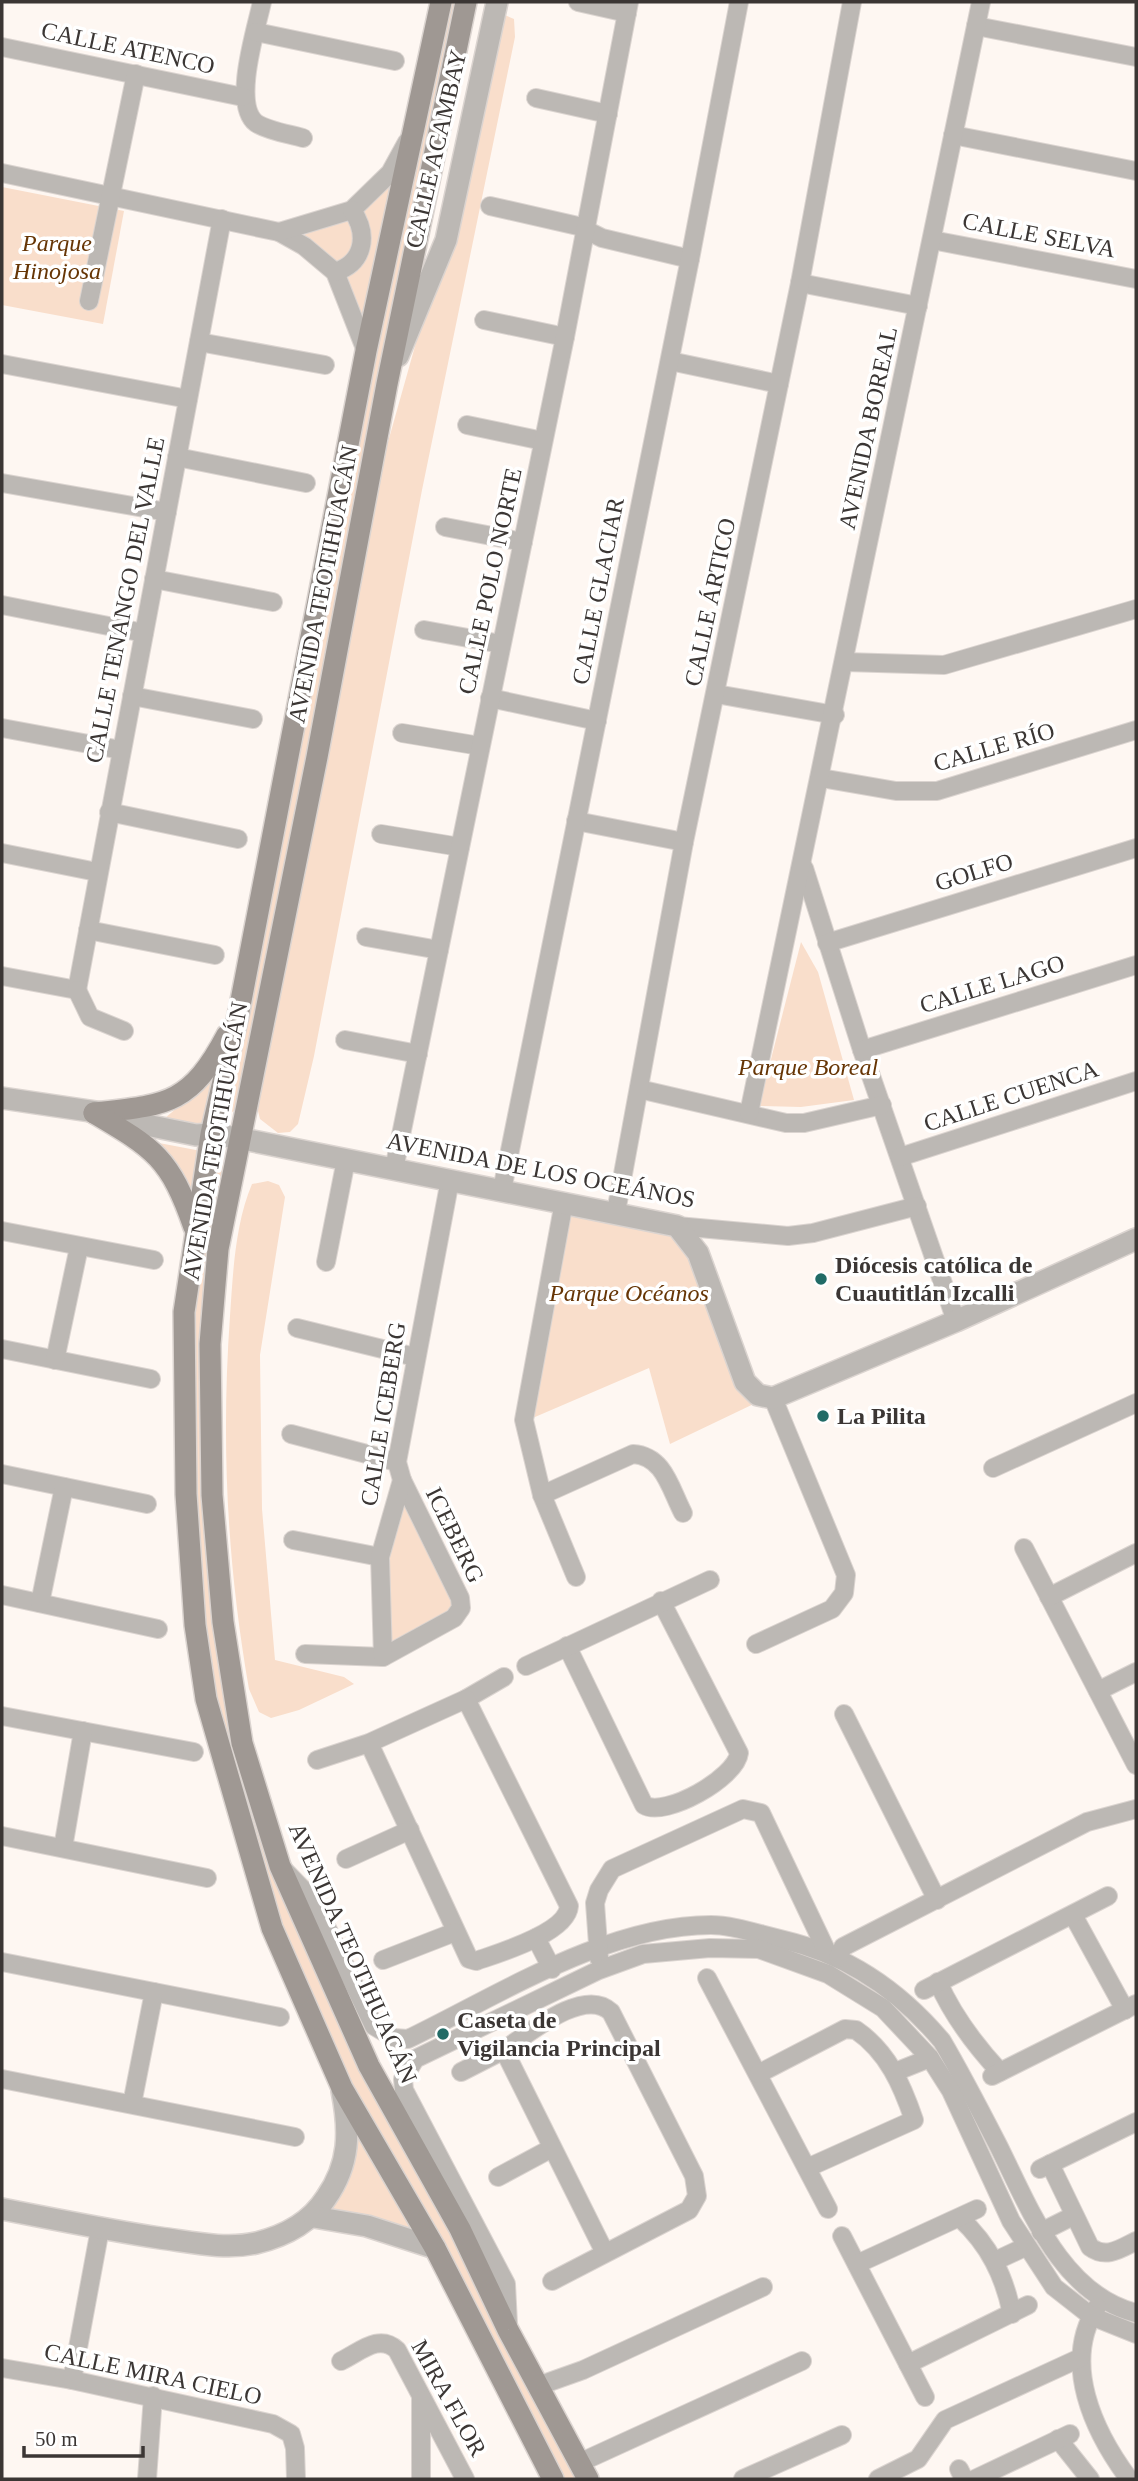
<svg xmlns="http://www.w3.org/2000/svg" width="1138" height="2481" font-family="'Times New Roman',serif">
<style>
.green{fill:#f9decb}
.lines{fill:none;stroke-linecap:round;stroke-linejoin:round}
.minor-casing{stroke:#dbd4d0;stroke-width:20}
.tertiary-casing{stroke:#dbd4d0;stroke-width:24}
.secondary-casing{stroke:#dbd4d0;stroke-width:24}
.minor{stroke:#bcb8b4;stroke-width:18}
.tertiary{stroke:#bcb8b4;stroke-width:21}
.secondary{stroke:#9f9893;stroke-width:21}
.poi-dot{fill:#216b66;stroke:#fff;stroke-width:2.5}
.labels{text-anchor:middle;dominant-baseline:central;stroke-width:7;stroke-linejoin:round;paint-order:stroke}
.street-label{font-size:24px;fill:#3b3634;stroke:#fff}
.park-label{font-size:24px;font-style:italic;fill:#663505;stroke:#fff}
.poi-label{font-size:24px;font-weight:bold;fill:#3b3634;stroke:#fff;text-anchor:start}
</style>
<rect width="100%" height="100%" fill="#fef7f2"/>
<!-- green -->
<g class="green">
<path d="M444,2H464L236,1110L228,1114L225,1111Z"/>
<path d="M500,13L514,19L515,37L422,490L314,1056L298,1124L290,1132L278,1133L260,1119L256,1103L368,513L419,332L455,233Z"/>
<path d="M392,182L366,331L344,272L350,269L358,214Z"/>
<path d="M2,187L124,211L103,324L2,305Z"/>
<path d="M348,218L359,242L339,265L303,237L310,229Z"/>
<path d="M801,942L818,972L854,1100L801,1107L759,1106Z"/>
<path d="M222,1069L213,1112L201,1126L164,1119Z"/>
<path d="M159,1143L201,1151L191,1196L177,1165Z"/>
<path d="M214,1163L228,1167L206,1340L230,1698L276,1865L584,2479H558L348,2090L273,1912L209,1688L192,1522L189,1311Z"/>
<path d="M268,1181L279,1185L285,1197L260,1355L262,1509L275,1660L344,1677L354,1684L299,1710L271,1718L259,1712L249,1689C227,1563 221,1443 230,1316C233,1273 235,1224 252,1184Z"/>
<path d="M567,1202L692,1227L762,1400L670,1444L649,1368L528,1420Z"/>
<path d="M403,1497L460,1598L454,1618L388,1646L386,1556Z"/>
<path d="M358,2132L423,2233L328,2211L351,2145Z"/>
</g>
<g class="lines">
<defs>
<g id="minor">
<path d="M262,2C256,30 232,104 256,123C268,131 289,134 303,138"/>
<path d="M578,2L627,13"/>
<path d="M976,26L1136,57"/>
<path d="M256,32L395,61"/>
<path d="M2,47L243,97"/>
<path d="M536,98L608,114"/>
<path d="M953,135L1136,171"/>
<path d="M2,173L279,232L304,246L335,272L366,351"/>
<path d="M490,206L578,226L602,238L690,259"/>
<path d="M279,232L352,210L390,173L407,142"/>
<path d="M932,240L1136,279"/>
<path d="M335,272C364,263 369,235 352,210"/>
<path d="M800,283L918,306"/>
<path d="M89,301L136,74"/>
<path d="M484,320L565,337"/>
<path d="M199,342L325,365"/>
<path d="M670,361L779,384"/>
<path d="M2,364L188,399"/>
<path d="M467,425L543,441"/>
<path d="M177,457L306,483"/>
<path d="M2,483L167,512"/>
<path d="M445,527L523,542"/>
<path d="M154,579L273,602"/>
<path d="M2,605L144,633"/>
<path d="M424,630L501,644"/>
<path d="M845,662L944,665L1136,609"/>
<path d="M716,694L835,715"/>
<path d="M132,696L253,719"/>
<path d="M490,698L597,721"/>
<path d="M2,728L121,750"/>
<path d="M402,733L480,746"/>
<path d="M821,778L896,791H937L1136,730"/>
<path d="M109,812L238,839"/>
<path d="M576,821L684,842"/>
<path d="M381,834L460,847"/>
<path d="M2,853L97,872"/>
<path d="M804,868L862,1050L956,1321"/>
<path d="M88,930L215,955"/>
<path d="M366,937L439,950"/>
<path d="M827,943L1136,848"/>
<path d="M2,976L77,990"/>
<path d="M77,990L222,219"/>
<path d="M77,990L90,1017L124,1031"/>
<path d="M345,1040L418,1054"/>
<path d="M862,1050L1136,965"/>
<path d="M639,1089L786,1123H804L882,1105"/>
<path d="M749,1113L981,2"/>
<path d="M900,1157L1136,1081"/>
<path d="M394,1169L565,337L629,2"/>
<path d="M502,1190L690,259L739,2"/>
<path d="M564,1202L524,1420L542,1495L576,1577"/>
<path d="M616,1212L684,842L800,283L852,2"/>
<path d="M677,1226L788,1236L813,1233L917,1206"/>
<path d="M2,1231L154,1260"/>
<path d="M326,1262L346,1160"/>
<path d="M297,1328L415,1357"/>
<path d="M2,1349L151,1379"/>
<path d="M55,1360L79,1247"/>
<path d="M291,1434L397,1462"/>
<path d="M993,1468L1136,1403"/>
<path d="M2,1474L147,1504"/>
<path d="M542,1495L633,1454C664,1456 670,1488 683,1513"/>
<path d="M293,1540L380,1557"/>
<path d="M1024,1548L1136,1765"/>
<path d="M2,1595L158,1629"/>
<path d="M1049,1597L1136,1553"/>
<path d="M40,1603L64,1487"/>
<path d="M756,1644L832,1609L844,1593L846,1575L773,1398"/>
<path d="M567,1646L644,1805C665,1818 736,1778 739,1753L661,1601"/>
<path d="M305,1654L383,1657L454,1618L461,1608L460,1598L402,1480"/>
<path d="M383,1657L380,1557L402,1480L397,1462L450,1180"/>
<path d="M526,1666L710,1580"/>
<path d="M1098,1691L1136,1672"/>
<path d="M466,1699L504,1677"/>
<path d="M844,1714L937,1900"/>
<path d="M2,1716L194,1752"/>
<path d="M317,1760L369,1743L466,1699L569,1906C567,1933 499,1953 476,1961L469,1959L369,1743"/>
<path d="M2,1836L207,1878"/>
<path d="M63,1848L83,1731"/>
<path d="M346,1859L410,1830"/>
<path d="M284,1870L314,1901L374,2026L394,2038L408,2039C499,1995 607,1925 711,1925C734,1925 761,1935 784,1940C848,1955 900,1991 942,2041C962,2075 980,2110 998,2145C1029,2207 1061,2294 1136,2313"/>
<path d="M1073,1915L1125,2010"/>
<path d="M536,1938L552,1969"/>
<path d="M599,1958L595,1903L599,1890L612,1869L743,1809L761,1813L828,1954"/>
<path d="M838,1958L843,1947L1087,1822L1136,1809"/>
<path d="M383,1960L455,1932"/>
<path d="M2,1962L280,2017"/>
<path d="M707,1978L828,2209"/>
<path d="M938,1982C953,2016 974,2044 1000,2072"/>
<path d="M924,1990L1108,1896"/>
<path d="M461,2072L504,2050"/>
<path d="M895,2072L930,2058"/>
<path d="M758,2074L845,2029L856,2030C888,2052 902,2085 914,2120L807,2168"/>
<path d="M992,2076L1136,2004"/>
<path d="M2,2079L295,2137"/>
<path d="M132,2104L154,1992"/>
<path d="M1050,2164L1090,2247C1106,2259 1120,2249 1136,2241"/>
<path d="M1040,2169L1136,2122"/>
<path d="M498,2177L552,2148"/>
<path d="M960,2218C989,2245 1004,2275 1012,2314"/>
<path d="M1041,2232L1073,2216"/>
<path d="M842,2236L925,2397"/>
<path d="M995,2261L1025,2247"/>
<path d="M857,2264L977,2209"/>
<path d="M552,2281L689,2210L697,2196L694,2176L611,2012C584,1986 528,2034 504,2050L605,2253"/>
<path d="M1097,2307C1061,2363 1094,2432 1129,2479"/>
<path d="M508,2324L506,2284L404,2090L403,2079L415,2059L599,1970L643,1954L710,1948L759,1949L828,1974L883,2008L930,2058L951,2091L1011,2221L1054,2287L1091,2316L1136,2334"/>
<path d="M341,2361C360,2352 379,2333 397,2350L465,2479"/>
<path d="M908,2364L1028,2305"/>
<path d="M2,2368L72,2380L273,2424L291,2434L295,2448L296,2479"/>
<path d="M72,2380L100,2229"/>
<path d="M538,2386L583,2370L763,2287"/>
<path d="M1058,2439L1090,2479"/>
<path d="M579,2463L802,2361"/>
<path d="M959,2469L964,2479"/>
<path d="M147,2479L153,2396"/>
<path d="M421,2479V2399"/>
<path d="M743,2479L842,2435"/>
<path d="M878,2479L918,2459L945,2420L1080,2358"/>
<path d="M975,2479L1070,2434"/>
</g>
<g id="tertiary">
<path d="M398,356L446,240L497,2"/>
<path d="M2,1098L110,1114"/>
<path d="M102,1116L196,1135L211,1134L238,1138L677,1226L698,1253L745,1382L758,1395L773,1398L956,1321L1136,1239"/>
<path d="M2,2209C54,2219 107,2230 160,2238C191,2242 225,2250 256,2243C285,2236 310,2223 326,2198C350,2164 350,2131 342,2091"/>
<path d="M314,2217L367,2226L435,2248"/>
</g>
<g id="secondary">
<path d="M441,2L366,351L239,1011L211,1134L184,1312L186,1494L195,1625L206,1699L272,1928L342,2088L435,2248L553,2479"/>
<path d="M466,2L387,384L317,757L218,1249L210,1344L212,1495L223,1622L242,1743L280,1866L369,2066L460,2229L508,2330L588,2479"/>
<path d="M94,1113C167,1105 190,1105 227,1035"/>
<path d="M94,1113C155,1149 170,1158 194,1227"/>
</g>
</defs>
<!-- minor casing -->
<use href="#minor" class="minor-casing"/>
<!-- tertiary casing -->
<use href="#tertiary" class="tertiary-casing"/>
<!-- secondary casing -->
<use href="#secondary" class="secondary-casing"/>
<!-- minor -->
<use href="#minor" class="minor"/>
<!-- tertiary -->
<use href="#tertiary" class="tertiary"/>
<!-- secondary -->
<use href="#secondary" class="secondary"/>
</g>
<!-- markers -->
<g class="poi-dot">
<circle cx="821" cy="1279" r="7"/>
<circle cx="823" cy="1416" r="7"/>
<circle cx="443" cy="2034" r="7"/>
</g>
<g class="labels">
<!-- street labels -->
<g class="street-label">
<text transform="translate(128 48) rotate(12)">CALLE ATENCO</text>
<text transform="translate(436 149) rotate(-77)">CALLE ACAMBAY</text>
<text transform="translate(1039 235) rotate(11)">CALLE SELVA</text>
<text transform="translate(868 428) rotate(-78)">AVENIDA BOREAL</text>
<text transform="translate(490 581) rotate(-78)">CALLE POLO NORTE</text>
<text transform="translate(323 584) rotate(-79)">AVENIDA TEOTIHUACÁN</text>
<text transform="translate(598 591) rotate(-79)">CALLE GLACIAR</text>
<text transform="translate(125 600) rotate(-79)">CALLE TENANGO DEL VALLE</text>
<text transform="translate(710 602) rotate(-78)">CALLE ÁRTICO</text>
<text transform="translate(994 747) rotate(-16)">CALLE RÍO</text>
<text transform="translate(974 872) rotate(-17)">GOLFO</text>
<text transform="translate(992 984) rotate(-17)">CALLE LAGO</text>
<text transform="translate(1011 1096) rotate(-18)">CALLE CUENCA</text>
<text transform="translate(215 1141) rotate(-80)">AVENIDA TEOTIHUACÁN</text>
<text transform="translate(541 1170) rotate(11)">AVENIDA DE LOS OCEÁNOS</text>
<text transform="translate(383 1414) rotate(-81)">CALLE ICEBERG</text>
<text transform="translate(455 1535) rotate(64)">ICEBERG</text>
<text transform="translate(353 1953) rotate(66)">AVENIDA TEOTIHUACÁN</text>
<text transform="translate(153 2374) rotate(12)">CALLE MIRA CIELO</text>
<text transform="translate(449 2398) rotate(61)">MIRA FLOR</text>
</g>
<!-- park labels -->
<g class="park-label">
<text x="57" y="243">Parque<tspan x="57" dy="28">Hinojosa</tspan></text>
<text x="808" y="1067">Parque Boreal</text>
<text x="629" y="1293">Parque Océanos</text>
</g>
<!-- poi labels -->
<g class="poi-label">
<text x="835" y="1265">Diócesis católica de<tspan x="835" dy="28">Cuautitlán Izcalli</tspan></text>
<text x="837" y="1416">La Pilita</text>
<text x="457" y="2020">Caseta de<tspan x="457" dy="28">Vigilancia Principal</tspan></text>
</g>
</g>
<!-- border -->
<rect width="1138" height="2481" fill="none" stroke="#3b3634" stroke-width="7"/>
<!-- scale -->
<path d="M24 2446v10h119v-10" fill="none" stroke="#3b3634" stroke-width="3.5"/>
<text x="35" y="2446" font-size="21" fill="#3b3634" stroke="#ffffff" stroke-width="5" paint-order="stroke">50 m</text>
</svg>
